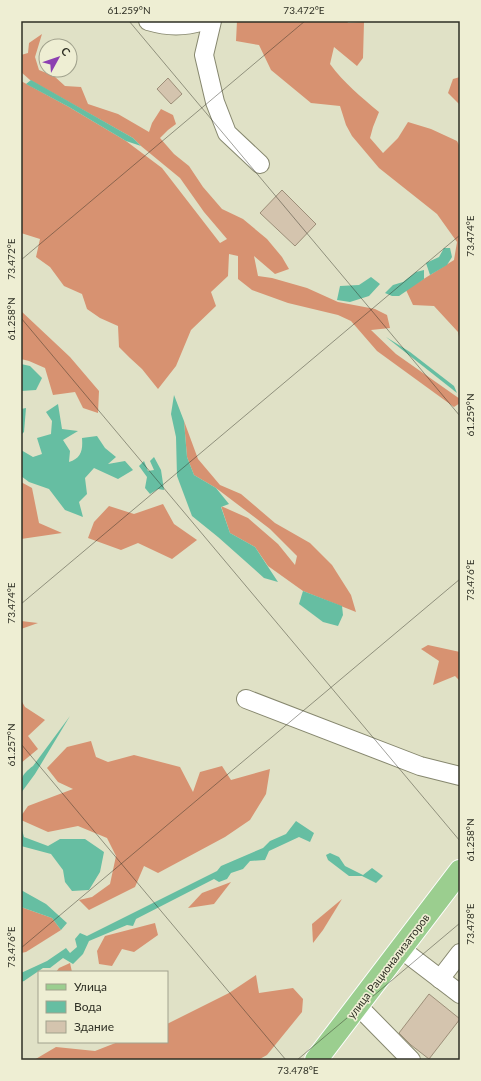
<svg xmlns="http://www.w3.org/2000/svg" width="481" height="1081" font-family="Lato,sans-serif">
<style>
.forest{fill:#d79271}
.water{fill:#66bea2}
.building{fill:#d4c4ae;stroke:#9c8e78}
.lines{fill:none;stroke-linecap:round;stroke-linejoin:round}
.minor-casing{stroke:#86876e;stroke-width:20}
.major-casing{stroke:#fff;stroke-width:24}
.minor{stroke:#fff;stroke-width:18}
.major{stroke:#9bce8f;stroke-width:22}
.ticks{fill:none;stroke:#2e2f24;stroke-width:1;stroke-opacity:0.45}
.labels{text-anchor:middle;dominant-baseline:central;stroke-width:3.5;stroke-linejoin:round;paint-order:stroke}
.street-label{font-size:11px;fill:#2e2f24;stroke:#eeeed3}
.neatline{fill:none;stroke:#2e2f24;stroke-width:1.5}
.ticks-label{font-size:10px;text-anchor:middle;fill:#2e2f24}
</style>
<rect width="100%" height="100%" fill="#e0e1c6"/>
<!-- forest -->
<g class="forest">
<path d="M237,21H347L348,23L364,22L363,58L357,66L334,47L330,64C344,83 361,97 379,112L373,127L370,138L383,153L398,138L408,122L431,129L457,141L460,147V341L458,332L434,306L413,305L406,290L454,260L457,242L437,214L379,168L352,136L346,125L340,106L311,103L271,70L259,45L236,41Z"/>
<path d="M42,34L35,57L39,70L54,76L65,86L81,87L88,104L118,114L149,132L152,123L161,109L173,115L176,124L168,130L160,138L174,154L189,166L203,187L222,209L243,219L267,239L282,257L289,269L275,274L254,256L258,276L272,278L307,288L338,302L375,309L387,315L390,328L371,330L396,354L460,399V403L454,407L377,351L351,321L338,315L288,303L252,290L238,279V256L229,254L228,276L211,292L216,306L191,330L176,366L158,389L142,369L130,358L119,347L118,326L100,318L87,309L82,294L64,286L50,267L36,257L40,239L21,233V81L69,107L126,141L162,168L220,243L227,239L204,212L180,178L141,146L133,138L30,80L21,72V55L28,53L29,43Z"/>
<path d="M460,77V105L448,93L453,79Z"/>
<path d="M21,311L70,357L99,391L98,413L83,408L75,392L53,395L45,368L29,361L21,359Z"/>
<path d="M184,421L198,459L220,485L241,494L275,523L310,543L332,565L351,595L356,612L303,591L268,566L255,547L230,533L221,506L248,518L278,544L295,565L297,556L270,529L216,488L194,475L187,457Z"/>
<path d="M21,482L32,488L39,523L62,533L21,539Z"/>
<path d="M163,504L174,524L197,540L172,559L138,543L121,550L88,538L94,522L109,506L134,514Z"/>
<path d="M21,621L38,623L21,629Z"/>
<path d="M428,645L460,652V681L455,676L433,685L439,661L421,649Z"/>
<path d="M21,700L25,707L45,720L28,736L38,749L21,763Z"/>
<path d="M91,741L96,757L108,762L134,755L180,767L193,792L200,772L222,766L231,780L270,769L266,794L250,820L225,837L158,873L144,866L135,887L89,910L79,900L92,897L110,884L116,856L107,838L78,826L48,832L21,820V816L28,806L73,789L58,782L47,768L67,747Z"/>
<path d="M231,882L214,904L188,908L202,893Z"/>
<path d="M342,899L323,930L313,943L312,924Z"/>
<path d="M21,907L52,918L61,930L26,952L21,953Z"/>
<path d="M155,923L158,935L134,952L122,949L112,966L99,964L97,951L105,936Z"/>
<path d="M70,963L72,972H56L59,968Z"/>
<path d="M256,975L259,993L293,988L303,999L302,1012L267,1055L258,1060H34L56,1047L95,1051L118,1042H167V1024L229,993Z"/>
</g>
<!-- water -->
<g class="water">
<path d="M31,80L133,138L141,146L126,141L69,107L26,84Z"/>
<path d="M444,248H450L452,257L447,265L430,275L426,263L439,257Z"/>
<path d="M424,270V279L399,296H392L385,293L393,285L403,282L416,272Z"/>
<path d="M371,277L380,284L369,296L350,302L337,300L340,286L359,285Z"/>
<path d="M386,337L410,352L454,386L457,393Z"/>
<path d="M21,364L30,366L42,378L36,390L21,391Z"/>
<path d="M174,395L184,421L187,457L194,475L216,488L229,504L221,507L230,533L255,547L278,582L264,578L218,537L192,516L177,476L176,437L171,414Z"/>
<path d="M58,404L62,429L78,431L63,440L70,451L69,462C81,458 83,451 82,438L97,436L105,448L116,457L108,464L125,461L133,470L118,479L94,468L85,478L87,494L79,502L83,517L65,510L49,489L29,482L21,476V450L33,457L42,454L37,438L51,434L52,421L46,412Z"/>
<path d="M26,408L24,432L21,435V409Z"/>
<path d="M154,457L161,470L164,490L158,489L150,494L145,488L147,477L139,466L144,461L148,471L154,470L150,461Z"/>
<path d="M303,591L342,606L343,615L338,626L323,622L299,604Z"/>
<path d="M70,716L35,774L21,793C21,778 21,775 33,766Z"/>
<path d="M296,821L314,833L310,842L299,837L269,851L265,860L250,861L243,869L231,873L227,879L219,882L214,879L136,919L133,926L127,925L89,941L83,954L73,964L63,958L50,968H43L24,981L21,982V973L47,961L66,948L70,953L77,947L75,939L80,933L87,936L217,871L221,866L263,848L270,841L286,834Z"/>
<path d="M21,826L24,837L48,846L60,839H85L104,852L100,872L89,890L72,891L65,882L63,870L51,854L21,846Z"/>
<path d="M330,853L339,857L345,866L363,875L372,868L383,876L376,883L362,876H349L328,860L326,855Z"/>
<path d="M21,890L46,904L67,923L61,930L52,918L21,907Z"/>
</g>
<!-- building -->
<g class="building">
<path d="M168,78L182,94L171,104L157,89Z"/>
<path d="M282,190L316,224L295,246L260,213Z"/>
<path d="M429,994L460,1019L429,1059L411,1045L399,1033Z"/>
</g>
<g class="lines">
<defs>
<g id="minor">
<path d="M148,21C169,27 183,27 204,21"/>
<path d="M212,21L204,55L215,102L227,133L260,164"/>
<path d="M246,699L420,766L460,776"/>
<path d="M401,949L460,994"/>
<path d="M440,979L460,953"/>
<path d="M358,1006L411,1060"/>
</g>
<path id="major" d="M316,1060L460,871"/>
</defs>
<!-- minor casing -->
<use href="#minor" class="minor-casing"/>
<!-- major casing -->
<use href="#major" class="major-casing"/>
<!-- minor -->
<use href="#minor" class="minor"/>
<!-- major -->
<use href="#major" class="major"/>
</g>
<!-- ticks -->
<path class="ticks" d="M129,21L460,416M21,260L305,21M21,318L460,841M21,604L460,235M21,744L286,1060M21,948L460,579M297,1060L460,923"/>
<g class="labels">
<!-- street labels -->
<g class="street-label">
<text transform="translate(388 966) rotate(-53)">улица Рационализаторов</text>
</g>
</g>
<!-- border -->
<rect width="481" height="1081" fill="none" stroke="#eeeed3" stroke-width="44"/>
<!-- legend -->
<rect x="38" y="971" width="130" height="72" fill="#eeeed3" stroke="#a1a28d"/>
<rect x="46" y="984" width="20" height="6" fill="#9bce8f" stroke="#a1a28d"/>
<text x="74" y="991" font-size="12" fill="#2e2f24">Улица</text>
<rect x="46" y="1001" width="20" height="12" fill="#66bea2" stroke="#a1a28d"/>
<text x="74" y="1011" font-size="12" fill="#2e2f24">Вода</text>
<rect x="46" y="1021" width="20" height="12" fill="#d4c4ae" stroke="#a1a28d"/>
<text x="74" y="1031" font-size="12" fill="#2e2f24">Здание</text>
<!-- north arrow -->
<g transform="translate(58 58) rotate(50)"><circle r="19" fill="#eeeed3" stroke="#a1a28d"/>
<path d="M0-3L7 15L0 10L-7 15Z" fill="#8c40b1"/>
<text y="-6" font-size="11" font-weight="bold" text-anchor="middle" fill="#2e2f24">С</text>
</g>
<rect x="22" y="22" width="437" height="1037" class="neatline"/>
<g class="ticks-label">
<text x="129" y="14">61.259°N</text>
<text x="304" y="14">73.472°E</text>
<text transform="translate(470 236) rotate(-90)" y="4">73.474°E</text>
<text transform="translate(11 259) rotate(-90)" y="4">73.472°E</text>
<text transform="translate(11 319) rotate(-90)" y="4">61.258°N</text>
<text transform="translate(470 415) rotate(-90)" y="4">61.259°N</text>
<text transform="translate(470 580) rotate(-90)" y="4">73.476°E</text>
<text transform="translate(11 603) rotate(-90)" y="4">73.474°E</text>
<text transform="translate(11 745) rotate(-90)" y="4">61.257°N</text>
<text transform="translate(470 840) rotate(-90)" y="4">61.258°N</text>
<text transform="translate(470 924) rotate(-90)" y="4">73.478°E</text>
<text transform="translate(11 947) rotate(-90)" y="4">73.476°E</text>
<text x="298" y="1074">73.478°E</text>
</g>
</svg>
